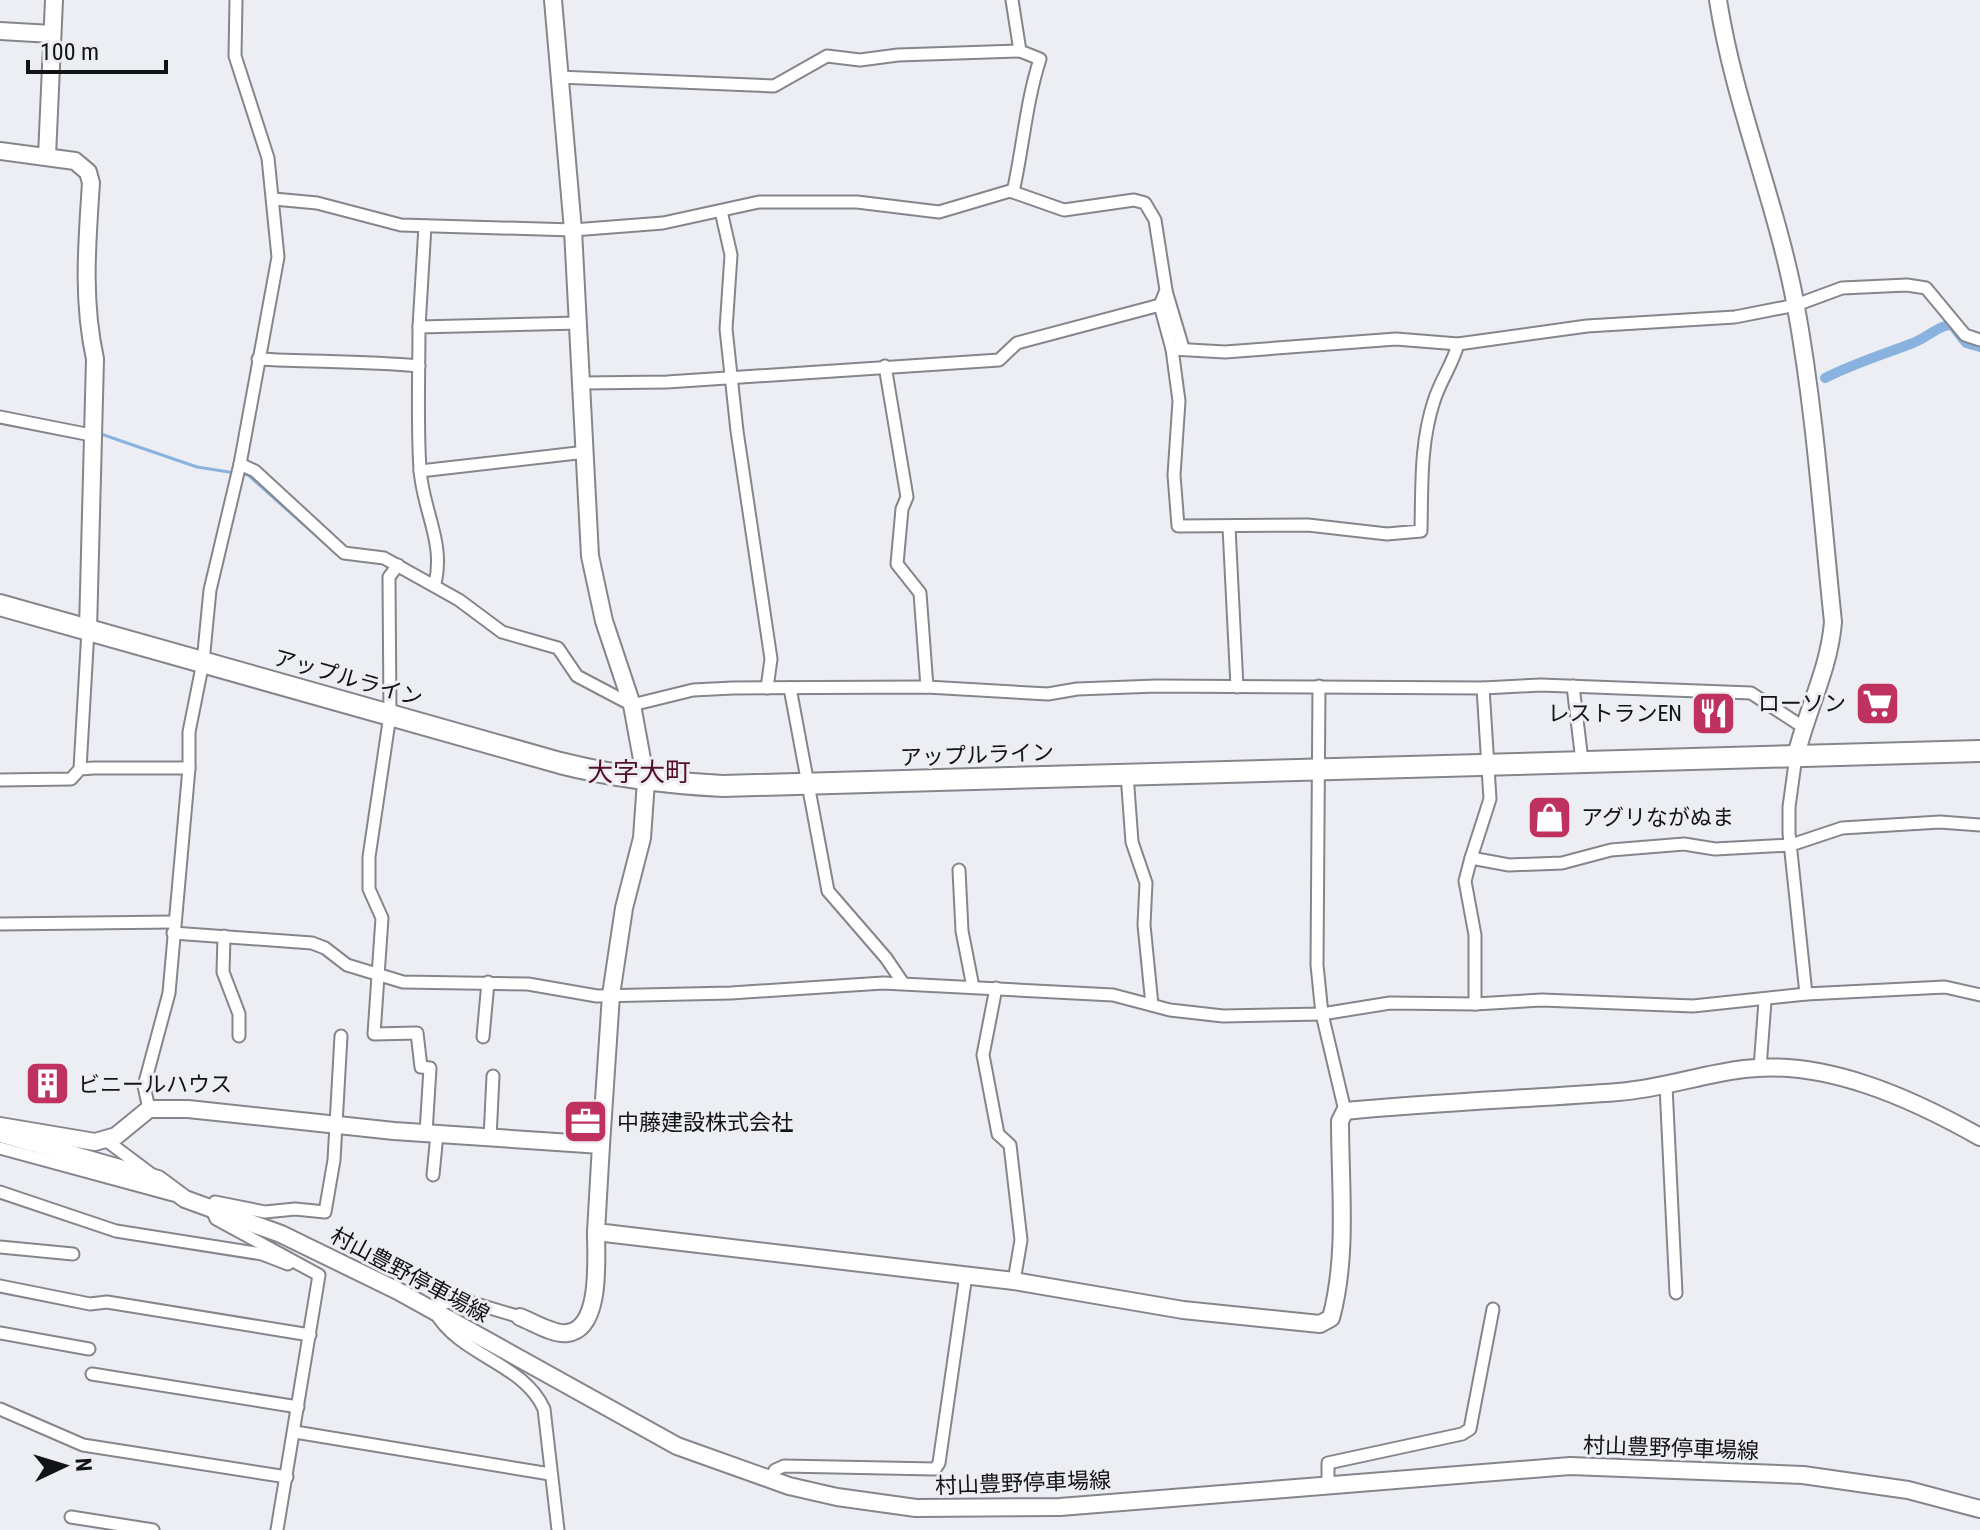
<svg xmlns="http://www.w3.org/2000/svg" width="1980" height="1530" font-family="'Roboto Condensed','Noto Sans JP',sans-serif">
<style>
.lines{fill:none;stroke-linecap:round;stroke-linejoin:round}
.stream{stroke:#89b3de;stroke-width:3}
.canal{stroke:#89b3de;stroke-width:10}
.street-casing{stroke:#84868b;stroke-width:15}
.secondary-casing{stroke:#84868b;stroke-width:20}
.highway-casing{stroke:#84868b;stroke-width:24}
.street{stroke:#fff;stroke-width:11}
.secondary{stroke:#fff;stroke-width:16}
.highway{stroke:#fff;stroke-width:20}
.labels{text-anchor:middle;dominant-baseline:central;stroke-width:6;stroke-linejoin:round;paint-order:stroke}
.street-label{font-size:22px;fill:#121315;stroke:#edeef4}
.poi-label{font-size:22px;fill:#121315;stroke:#edeef4;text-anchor:start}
.quarter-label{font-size:26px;fill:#530f26;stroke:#edeef4}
</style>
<rect width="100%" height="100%" fill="#edeef4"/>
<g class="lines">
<!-- stream -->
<path class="stream" d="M98,433L197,467L248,475L340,557"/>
<!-- canal -->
<path class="canal" d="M1825,378C1857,362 1882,355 1913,343C1927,338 1938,325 1952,325L1966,343L1980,347"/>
<defs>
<g id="street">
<path d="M1012,0L1020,51L1040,59C1026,102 1023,148 1013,192"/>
<path d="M558,77L774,86L827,56L860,60L898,55L1020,51"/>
<path d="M274,199L317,203L401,225L573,230L663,223L759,202H857L939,212L1010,191L1064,210L1134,200L1145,203L1155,220L1166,290L1160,305L1172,349L1179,401L1174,475L1178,526L1308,525L1387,534L1421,531C1422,487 1420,443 1434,401C1440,381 1453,364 1458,344"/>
<path d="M721,211L731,255L726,329L737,431L771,659L767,688"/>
<path d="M1166,291L1183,348"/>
<path d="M419,327L425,226"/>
<path d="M1172,349L1225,352L1396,339L1458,344L1587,326L1735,317L1796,305L1842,288L1907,285L1926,288L1965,335L1980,340"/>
<path d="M258,359C313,362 365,361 419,366"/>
<path d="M885,366L907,497L902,509L897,564L920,593L927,687"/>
<path d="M583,383L667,382L999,360L1017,343L1160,305"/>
<path d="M0,417L91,435"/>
<path d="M240,464L255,471L344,553L384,558L459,600L502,632L558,648L577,676L632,705L693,690L733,688L927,687L1048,694L1077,689L1156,686L1483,688L1541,685L1751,693L1803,727"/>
<path d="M420,471L586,452"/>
<path d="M1229,527L1237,687"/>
<path d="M398,565L389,577L390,715L369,857V889L382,918L374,1034L417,1033L421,1067L430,1068L426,1133"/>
<path d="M435,584C445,542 423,511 420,470C417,423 419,374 419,327L579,323"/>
<path d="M1319,686L1317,965L1322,1014L1345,1111"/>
<path d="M1573,686L1582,761"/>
<path d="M790,688L828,891L886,958L903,983"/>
<path d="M1483,688L1490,799L1471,858L1509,865L1562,863L1611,850L1684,844L1715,849L1791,845L1842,828L1940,822L1980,825"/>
<path d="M1796,756L1789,807V833L1806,994"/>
<path d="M80,769L88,630"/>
<path d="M1127,774L1132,842L1146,883L1144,925L1152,1005"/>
<path d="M0,780L71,779L80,769L94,768H189"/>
<path d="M1471,858L1465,881L1475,935V1004"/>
<path d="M959,870L962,931L973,987"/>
<path d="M0,924L174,922"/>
<path d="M173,933L312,943L325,948L347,965L403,982L528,984L597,996L731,993L883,983L1113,995L1170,1010L1223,1016L1322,1014L1390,1003L1475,1004L1542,1000L1693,1006L1806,994L1945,987L1980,995"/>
<path d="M224,936L223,972L239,1014V1036"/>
<path d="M996,988L983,1055L998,1134L1010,1145L1021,1240L1014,1281"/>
<path d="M483,1037L488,982"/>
<path d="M1760,1068L1765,1001"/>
<path d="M1666,1086L1676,1293"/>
<path d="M149,1109L144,1086L169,993L189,768V732L203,662L210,590L240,464L278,257L268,158L235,56L236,0"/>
<path d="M490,1138L493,1076"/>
<path d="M107,1141L151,1174"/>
<path d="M0,1148L173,1195"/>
<path d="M433,1175L437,1134"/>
<path d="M0,1192L116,1231L262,1254L288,1264"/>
<path d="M0,1247L73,1254"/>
<path d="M0,1286L90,1304L107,1302L310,1335"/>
<path d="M520,1317L463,1300L437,1304L435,1312C460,1356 524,1363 544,1409L558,1530"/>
<path d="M0,1333L89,1349"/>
<path d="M92,1374L298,1407"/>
<path d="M0,1409L83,1445L287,1477"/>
<path d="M295,1432L550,1474"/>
<path d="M770,1480L775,1470L784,1466L935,1469L939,1463L966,1275"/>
<path d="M1328,1484V1463L1462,1434L1470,1429L1493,1309"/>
<path d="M71,1517L153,1530"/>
<path d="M277,1530L319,1275L216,1219L211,1208L215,1202L265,1212L295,1209L325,1212L334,1160L341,1036"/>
</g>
<g id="secondary">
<path d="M553,0L573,230L590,556L604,621L632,705L646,781L642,838L624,908L611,995L601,1145"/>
<path d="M1718,0C1734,104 1777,203 1796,307C1815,411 1822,517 1833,622C1829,670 1807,709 1796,756"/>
<path d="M0,31L52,34"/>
<path d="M0,151L75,161L88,172L91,183C87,243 82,300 95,359L88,630"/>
<path d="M47,156L54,0"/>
<path d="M0,1126L95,1142L116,1136L149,1109H188L394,1131L601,1145L596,1232L1014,1281L1183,1310L1320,1324L1331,1318C1348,1256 1340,1185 1340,1121L1345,1111C1436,1102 1527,1099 1618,1092C1661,1089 1702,1074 1744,1069C1825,1059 1911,1098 1980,1137"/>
<path d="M1,1134L158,1179L185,1199L281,1234L398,1291L677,1446L789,1486L837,1497L916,1508L1060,1507L1570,1466L1803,1475L1908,1490L1980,1509"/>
<path d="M520,1317C533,1322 554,1335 567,1333C602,1329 596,1258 596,1232"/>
</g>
<path id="highway" d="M0,605L560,763C615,777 667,783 723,786L1980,751"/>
</defs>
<!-- street casing -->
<use href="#street" class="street-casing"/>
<!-- secondary casing -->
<use href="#secondary" class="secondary-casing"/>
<!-- highway casing -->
<use href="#highway" class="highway-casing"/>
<!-- street -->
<use href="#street" class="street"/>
<!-- secondary -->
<use href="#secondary" class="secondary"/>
<!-- highway -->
<use href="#highway" class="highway"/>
</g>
<!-- icons -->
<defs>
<symbol id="supermarket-square" viewBox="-11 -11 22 22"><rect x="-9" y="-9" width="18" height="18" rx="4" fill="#bf315f" stroke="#edeef4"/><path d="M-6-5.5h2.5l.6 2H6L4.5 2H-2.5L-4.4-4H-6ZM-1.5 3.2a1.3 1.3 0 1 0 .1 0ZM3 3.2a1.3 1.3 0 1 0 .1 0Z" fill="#fff"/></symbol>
<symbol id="restaurant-square" viewBox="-11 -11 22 22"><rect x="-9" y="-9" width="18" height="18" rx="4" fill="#bf315f" stroke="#edeef4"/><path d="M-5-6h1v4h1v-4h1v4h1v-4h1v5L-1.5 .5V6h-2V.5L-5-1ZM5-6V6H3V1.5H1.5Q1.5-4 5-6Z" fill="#fff"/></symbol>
<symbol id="shop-square" viewBox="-11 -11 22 22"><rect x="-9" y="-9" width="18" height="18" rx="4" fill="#bf315f" stroke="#edeef4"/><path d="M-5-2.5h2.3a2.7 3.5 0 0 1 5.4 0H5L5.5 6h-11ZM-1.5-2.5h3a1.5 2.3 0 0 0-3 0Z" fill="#fff"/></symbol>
<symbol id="building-square" viewBox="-11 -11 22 22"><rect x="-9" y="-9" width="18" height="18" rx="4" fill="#bf315f" stroke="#edeef4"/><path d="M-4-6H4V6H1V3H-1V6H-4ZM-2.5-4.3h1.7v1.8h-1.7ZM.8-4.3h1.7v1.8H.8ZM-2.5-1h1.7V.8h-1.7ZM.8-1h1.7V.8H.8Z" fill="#fff"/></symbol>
<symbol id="office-square" viewBox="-11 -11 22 22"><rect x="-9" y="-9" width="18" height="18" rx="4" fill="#bf315f" stroke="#edeef4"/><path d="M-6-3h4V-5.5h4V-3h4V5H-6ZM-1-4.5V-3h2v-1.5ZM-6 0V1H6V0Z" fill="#fff"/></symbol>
</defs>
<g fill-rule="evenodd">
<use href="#supermarket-square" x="1852" y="678" width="51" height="51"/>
<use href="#restaurant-square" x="1688" y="688" width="51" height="51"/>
<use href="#shop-square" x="1524" y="792" width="51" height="51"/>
<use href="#building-square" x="22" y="1058" width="51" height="51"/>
<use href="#office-square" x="560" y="1096" width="51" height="51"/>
</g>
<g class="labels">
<!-- street labels -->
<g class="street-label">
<text transform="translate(348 678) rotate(16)">アップルライン</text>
<text transform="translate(977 755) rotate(-2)">アップルライン</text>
<text transform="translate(410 1275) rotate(28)">村山豊野停車場線</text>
<text transform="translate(1671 1448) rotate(2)">村山豊野停車場線</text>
<text transform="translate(1023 1483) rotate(-2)">村山豊野停車場線</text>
</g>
<!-- poi labels -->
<g class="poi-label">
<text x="1846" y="703" text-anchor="end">ローソン</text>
<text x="1682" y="713" text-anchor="end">レストランEN</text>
<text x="1581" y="817">アグリながぬま</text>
<text x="78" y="1084">ビニールハウス</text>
<text x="617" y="1122">中藤建設株式会社</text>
</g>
<!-- quarter labels -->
<g class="quarter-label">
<text x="639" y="772">大字大町</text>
</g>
</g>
<!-- north arrow -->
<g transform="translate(64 1466) rotate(86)" stroke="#edeef4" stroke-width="6" paint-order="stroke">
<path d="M0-6L14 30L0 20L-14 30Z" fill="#121315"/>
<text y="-12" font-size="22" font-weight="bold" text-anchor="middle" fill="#121315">N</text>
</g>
<!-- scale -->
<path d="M28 60v12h138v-12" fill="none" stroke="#121315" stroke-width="4"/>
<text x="40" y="60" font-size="24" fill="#121315" stroke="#edeef4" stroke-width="6" paint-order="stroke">100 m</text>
</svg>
